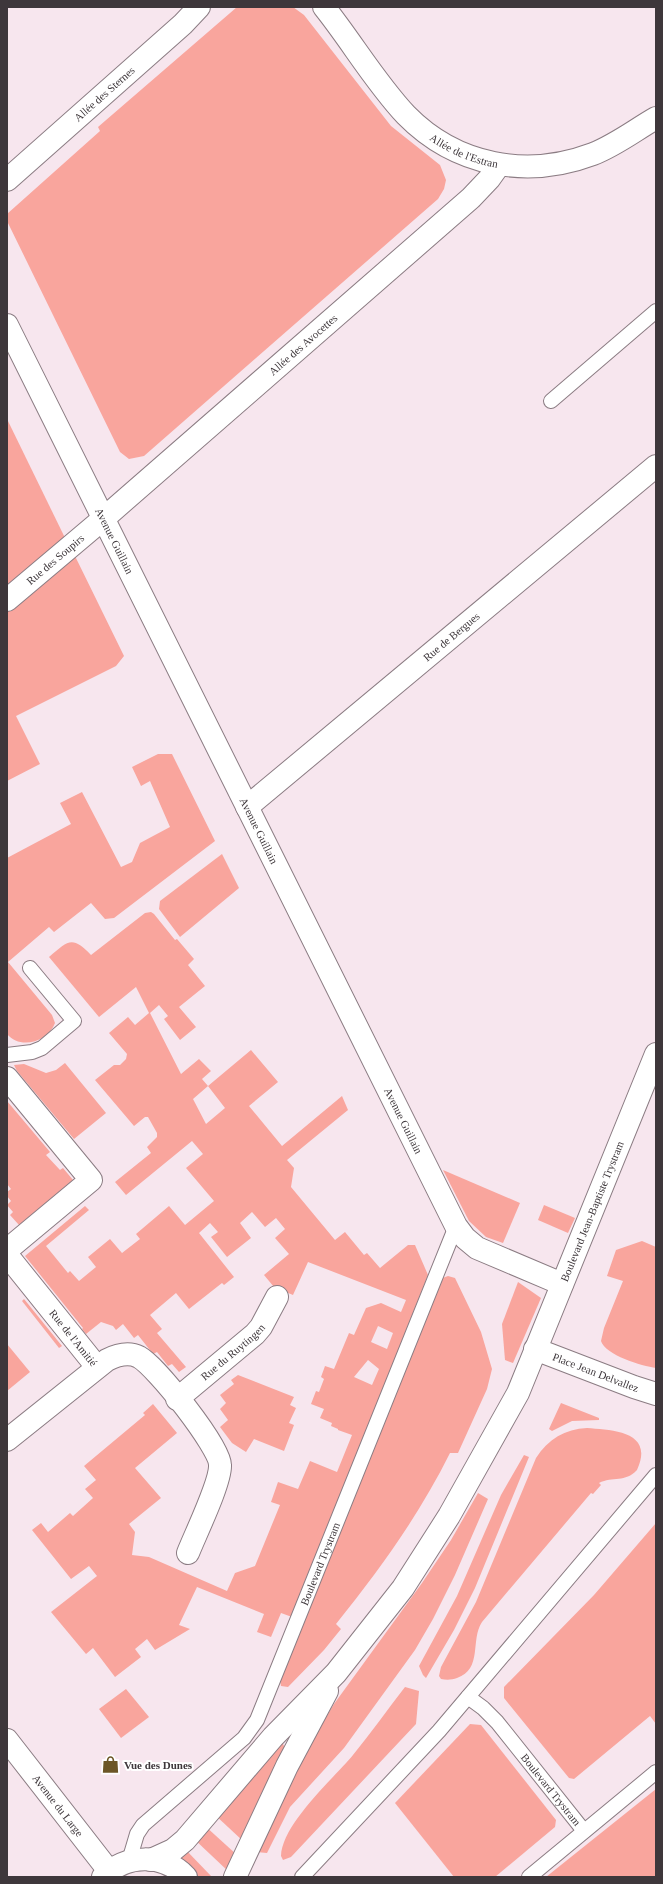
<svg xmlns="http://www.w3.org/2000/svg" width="663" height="1884" font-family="'Times New Roman',serif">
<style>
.green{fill:#f9a59d;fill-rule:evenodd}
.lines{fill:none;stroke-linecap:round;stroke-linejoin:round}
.service-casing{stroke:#8b7c83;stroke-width:16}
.minor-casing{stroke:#8b7c83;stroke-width:24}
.tertiary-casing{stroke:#8b7c83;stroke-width:24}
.secondary-casing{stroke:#8b7c83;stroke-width:24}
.service{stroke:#fff;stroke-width:14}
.minor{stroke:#fff;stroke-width:22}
.tertiary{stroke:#fff;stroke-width:22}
.secondary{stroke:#fff;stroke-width:22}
.labels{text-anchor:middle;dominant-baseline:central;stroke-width:4;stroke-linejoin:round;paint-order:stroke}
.street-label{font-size:11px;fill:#3e373b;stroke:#fff}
.poi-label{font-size:11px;font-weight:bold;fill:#3e373b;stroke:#fff;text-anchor:start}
</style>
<rect width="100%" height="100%" fill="#f7e6ee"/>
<!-- green -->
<g class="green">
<path d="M237,7H293L304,15L391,126L440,165L446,180L444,189L438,199L144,456L129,459L120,452L7,221V214L100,131L98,127Z"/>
<path d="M7,419L67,542L7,591Z"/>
<path d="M74,554L124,656L116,666L16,716L40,764L7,781V610Z"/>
<path d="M158,754H172L215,841L114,918L105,919L91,903L54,932L49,927L8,962L52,1015L55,1023C48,1042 20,1050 7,1034V858L71,824L60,803L82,792L121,867L132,862L140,843L170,827L150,781L141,786L132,767Z"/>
<path d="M222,854L239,888L180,937L159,909L160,901Z"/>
<path d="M151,912L154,914L175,940L177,939L194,959L188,965L205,986L179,1007L196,1027L180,1040L164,1019L168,1016L159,1005L150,1013L181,1074L199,1059L211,1071L202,1079L208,1086L251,1050L278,1082L249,1106L282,1146L342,1096L348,1110L287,1160L294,1168L291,1187L335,1240L345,1232L364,1255L367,1253L380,1268L408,1245H415L428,1275L292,1617L281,1613L271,1637L257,1632L264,1614L197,1587L179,1625L190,1629L155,1650L147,1639L135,1649L141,1657L115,1677L93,1648L86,1654L51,1612L97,1576L89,1566L71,1579L32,1530L41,1523L48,1532L70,1513L73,1516L93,1498L85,1489L96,1480L84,1466L145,1415L143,1413L153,1404L177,1433L135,1468L161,1498L129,1524L135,1532L132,1555L149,1557L227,1591L235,1573L255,1566L280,1505L271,1502L278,1482L298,1489L310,1461L337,1472L352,1435L338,1430V1429L331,1426L332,1423L320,1418L324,1409L311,1404L316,1391L319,1392L324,1379L321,1377L325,1366L334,1369L349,1333L354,1335L366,1308L381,1303L401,1312L406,1300L308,1262L293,1295L274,1287L264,1275L289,1254L275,1238L285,1229L276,1218L265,1227L252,1212L240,1223L251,1238L227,1257L211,1237L218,1232L210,1223L199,1233L234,1277L224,1285L222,1283L189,1309L176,1293L150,1315L162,1329L157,1333L186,1367L179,1372L172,1364L168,1366L157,1352L153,1354L138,1335L134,1338L123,1324L116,1330L113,1326L101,1322L86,1334L82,1329L83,1328L25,1256L85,1206L89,1210L46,1246L68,1273L70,1271L79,1281L96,1267L88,1257L110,1239L122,1253L140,1239L136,1234L169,1206L185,1225L214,1201L186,1168L203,1154L192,1141L126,1195L115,1182L151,1153L147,1147L157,1137V1133L148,1117H145L134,1126L95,1080L114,1065H120L126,1059L127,1054L109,1033L128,1017L135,1025L149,1013L136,987L99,1017L49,957C68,941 72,935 91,955L145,913ZM208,1086L225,1108L206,1124L193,1099ZM378,1326L393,1333L387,1349L371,1342ZM368,1360L379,1369L372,1385L354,1377Z"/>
<path d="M65,1063L106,1113L74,1139L17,1071L14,1065L24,1064L46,1073L56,1070Z"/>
<path d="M7,1101L50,1152L46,1155L60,1170L63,1168L73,1180L19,1225L10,1215L13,1212L7,1205L11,1201L7,1196V1192L11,1189L7,1184L8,1180L7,1178Z"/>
<path d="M443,1170L520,1203L503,1243L486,1237L469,1221Z"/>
<path d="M544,1205L575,1218L568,1233L538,1220Z"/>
<path d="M642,1241L656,1247V1368C642,1366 605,1355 601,1341L604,1328L623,1281L607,1276L616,1250Z"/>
<path d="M448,1276L455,1278L481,1332L492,1369L487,1389L458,1453H450C418,1517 380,1569 336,1624L341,1629L324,1650L288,1687L281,1686L280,1680L440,1279Z"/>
<path d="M518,1282L541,1298L513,1363L505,1360L502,1324Z"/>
<path d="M24,1299L62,1346L59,1348L22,1301Z"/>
<path d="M7,1344L30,1372L7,1391Z"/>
<path d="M238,1375L294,1397L290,1405L296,1408L289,1423L294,1425L284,1451L254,1439L246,1452L232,1443L220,1427L228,1420L220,1409L226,1403L220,1395L234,1384L231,1380Z"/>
<path d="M561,1403L599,1418V1420L572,1421L552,1431L549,1429Z"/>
<path d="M587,1428C612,1430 655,1431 637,1470C625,1483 613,1476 599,1483L601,1485L593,1494L591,1493L482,1622C470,1640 483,1669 457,1678C452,1680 446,1680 441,1679L439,1676L441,1667L476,1602L536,1458C548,1439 565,1429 587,1428Z"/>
<path d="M524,1455L529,1457L475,1588L454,1630L426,1678L423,1675L419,1666L457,1596L501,1495Z"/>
<path d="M478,1493L488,1499L455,1575L433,1619L415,1650L344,1748L290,1807L267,1853L256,1852L303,1755L334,1704L422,1583L451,1540Z"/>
<path d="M656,1523V1724L650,1716L574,1779L569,1778L504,1698V1687L594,1595Z"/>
<path d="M405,1687L419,1691L416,1724L291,1857L283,1860L281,1856C282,1824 333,1779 353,1755C371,1733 387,1710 405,1687Z"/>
<path d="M126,1689L149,1717L121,1738L99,1709Z"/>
<path d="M470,1724L481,1725L556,1820L555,1827L495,1877H454L395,1803Z"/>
<path d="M282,1742L285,1748L243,1841L214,1814Z"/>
<path d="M656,1789V1877H546Z"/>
<path d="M204,1825L237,1855L229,1872L193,1838Z"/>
<path d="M184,1848L212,1877H198L180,1862L178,1855Z"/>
</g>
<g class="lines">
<defs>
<g id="service">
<path d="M551,401L656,311"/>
<path d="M7,1055L32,1052L42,1048L74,1021L30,968"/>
<path id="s1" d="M468,1697L483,1708L497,1722L584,1831"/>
<path id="s2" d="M129,1861L137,1834L143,1825L244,1738L257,1720L456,1226"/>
<path d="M302,1877L439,1731L656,1475"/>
<path d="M529,1877L656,1772"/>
</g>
<g id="minor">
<path id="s3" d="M324,7C352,42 375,82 406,115C456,166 527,179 593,154C616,145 635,130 656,118"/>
<path id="s4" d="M7,180L183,24L199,7"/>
<path id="s5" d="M7,325L456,1226L465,1238L477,1248L562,1284"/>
<path id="s6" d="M7,600L103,519L471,198L489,179L499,165"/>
<path id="s7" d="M247,807L656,466"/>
<path d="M7,1078L91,1180L7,1250"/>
<path id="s8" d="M7,1255L97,1367"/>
<path id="s9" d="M535,1349L634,1387L656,1394"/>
<path id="s10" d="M177,1399L255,1334L261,1327L277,1297"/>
<path d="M7,1440L107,1360C117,1355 129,1352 139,1357C156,1366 220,1447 220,1465C221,1482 195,1535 188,1553"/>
<path id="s11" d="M7,1740L109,1871"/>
</g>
<g id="tertiary">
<path id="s12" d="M151,1860L173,1850L185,1840L273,1737L336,1673L403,1588L449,1516L518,1393L656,1054"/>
<path d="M235,1877L287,1766L327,1691"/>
</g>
<path id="secondary" d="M103,1877C126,1854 163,1853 186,1877"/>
</defs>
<!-- service casing -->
<use href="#service" class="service-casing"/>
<!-- minor casing -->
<use href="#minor" class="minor-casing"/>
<!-- tertiary casing -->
<use href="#tertiary" class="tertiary-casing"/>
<!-- secondary casing -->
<use href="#secondary" class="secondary-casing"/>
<!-- service -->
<use href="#service" class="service"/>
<!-- minor -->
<use href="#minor" class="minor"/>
<!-- tertiary -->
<use href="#tertiary" class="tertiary"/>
<!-- secondary -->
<use href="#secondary" class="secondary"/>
</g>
<!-- icons -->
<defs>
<symbol id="shop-bare" viewBox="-9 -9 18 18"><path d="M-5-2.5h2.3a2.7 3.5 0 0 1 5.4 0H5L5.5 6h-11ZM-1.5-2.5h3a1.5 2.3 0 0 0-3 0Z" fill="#6c5626" stroke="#fff" stroke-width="2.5" paint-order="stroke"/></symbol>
</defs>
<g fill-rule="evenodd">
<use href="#shop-bare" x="98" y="1752" width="25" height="25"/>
</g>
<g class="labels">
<!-- street labels -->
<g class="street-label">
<text stroke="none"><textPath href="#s4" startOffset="130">Allée des Sternes</textPath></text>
<text stroke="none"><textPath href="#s3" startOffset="205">Allée de l'Estran</textPath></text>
<text stroke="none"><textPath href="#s6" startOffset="391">Allée des Avocettes</textPath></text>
<text stroke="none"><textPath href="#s5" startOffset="241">Avenue Guillain</textPath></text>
<text stroke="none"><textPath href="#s6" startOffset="63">Rue des Soupirs</textPath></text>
<text stroke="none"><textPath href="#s7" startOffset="266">Rue de Bergues</textPath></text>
<text stroke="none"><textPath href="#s5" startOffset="565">Avenue Guillain</textPath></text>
<text stroke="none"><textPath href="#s5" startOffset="889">Avenue Guillain</textPath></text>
<text stroke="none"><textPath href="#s12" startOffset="796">Boulevard Jean-Baptiste Trystram</textPath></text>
<text stroke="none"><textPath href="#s8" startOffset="106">Rue de l'Amitié</textPath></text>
<text stroke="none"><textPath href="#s10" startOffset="73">Rue du Ruytingen</textPath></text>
<text stroke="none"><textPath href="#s9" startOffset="65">Place Jean Delvallez</textPath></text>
<text stroke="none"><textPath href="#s2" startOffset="363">Boulevard Trystram</textPath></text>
<text stroke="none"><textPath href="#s1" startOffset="125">Boulevard Trystram</textPath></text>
<text stroke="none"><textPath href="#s11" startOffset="83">Avenue du Large</textPath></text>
</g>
<!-- poi labels -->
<g class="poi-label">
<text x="124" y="1765">Vue des Dunes</text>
</g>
</g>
<!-- border -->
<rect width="663" height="1884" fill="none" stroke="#3e373b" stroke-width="16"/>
</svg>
